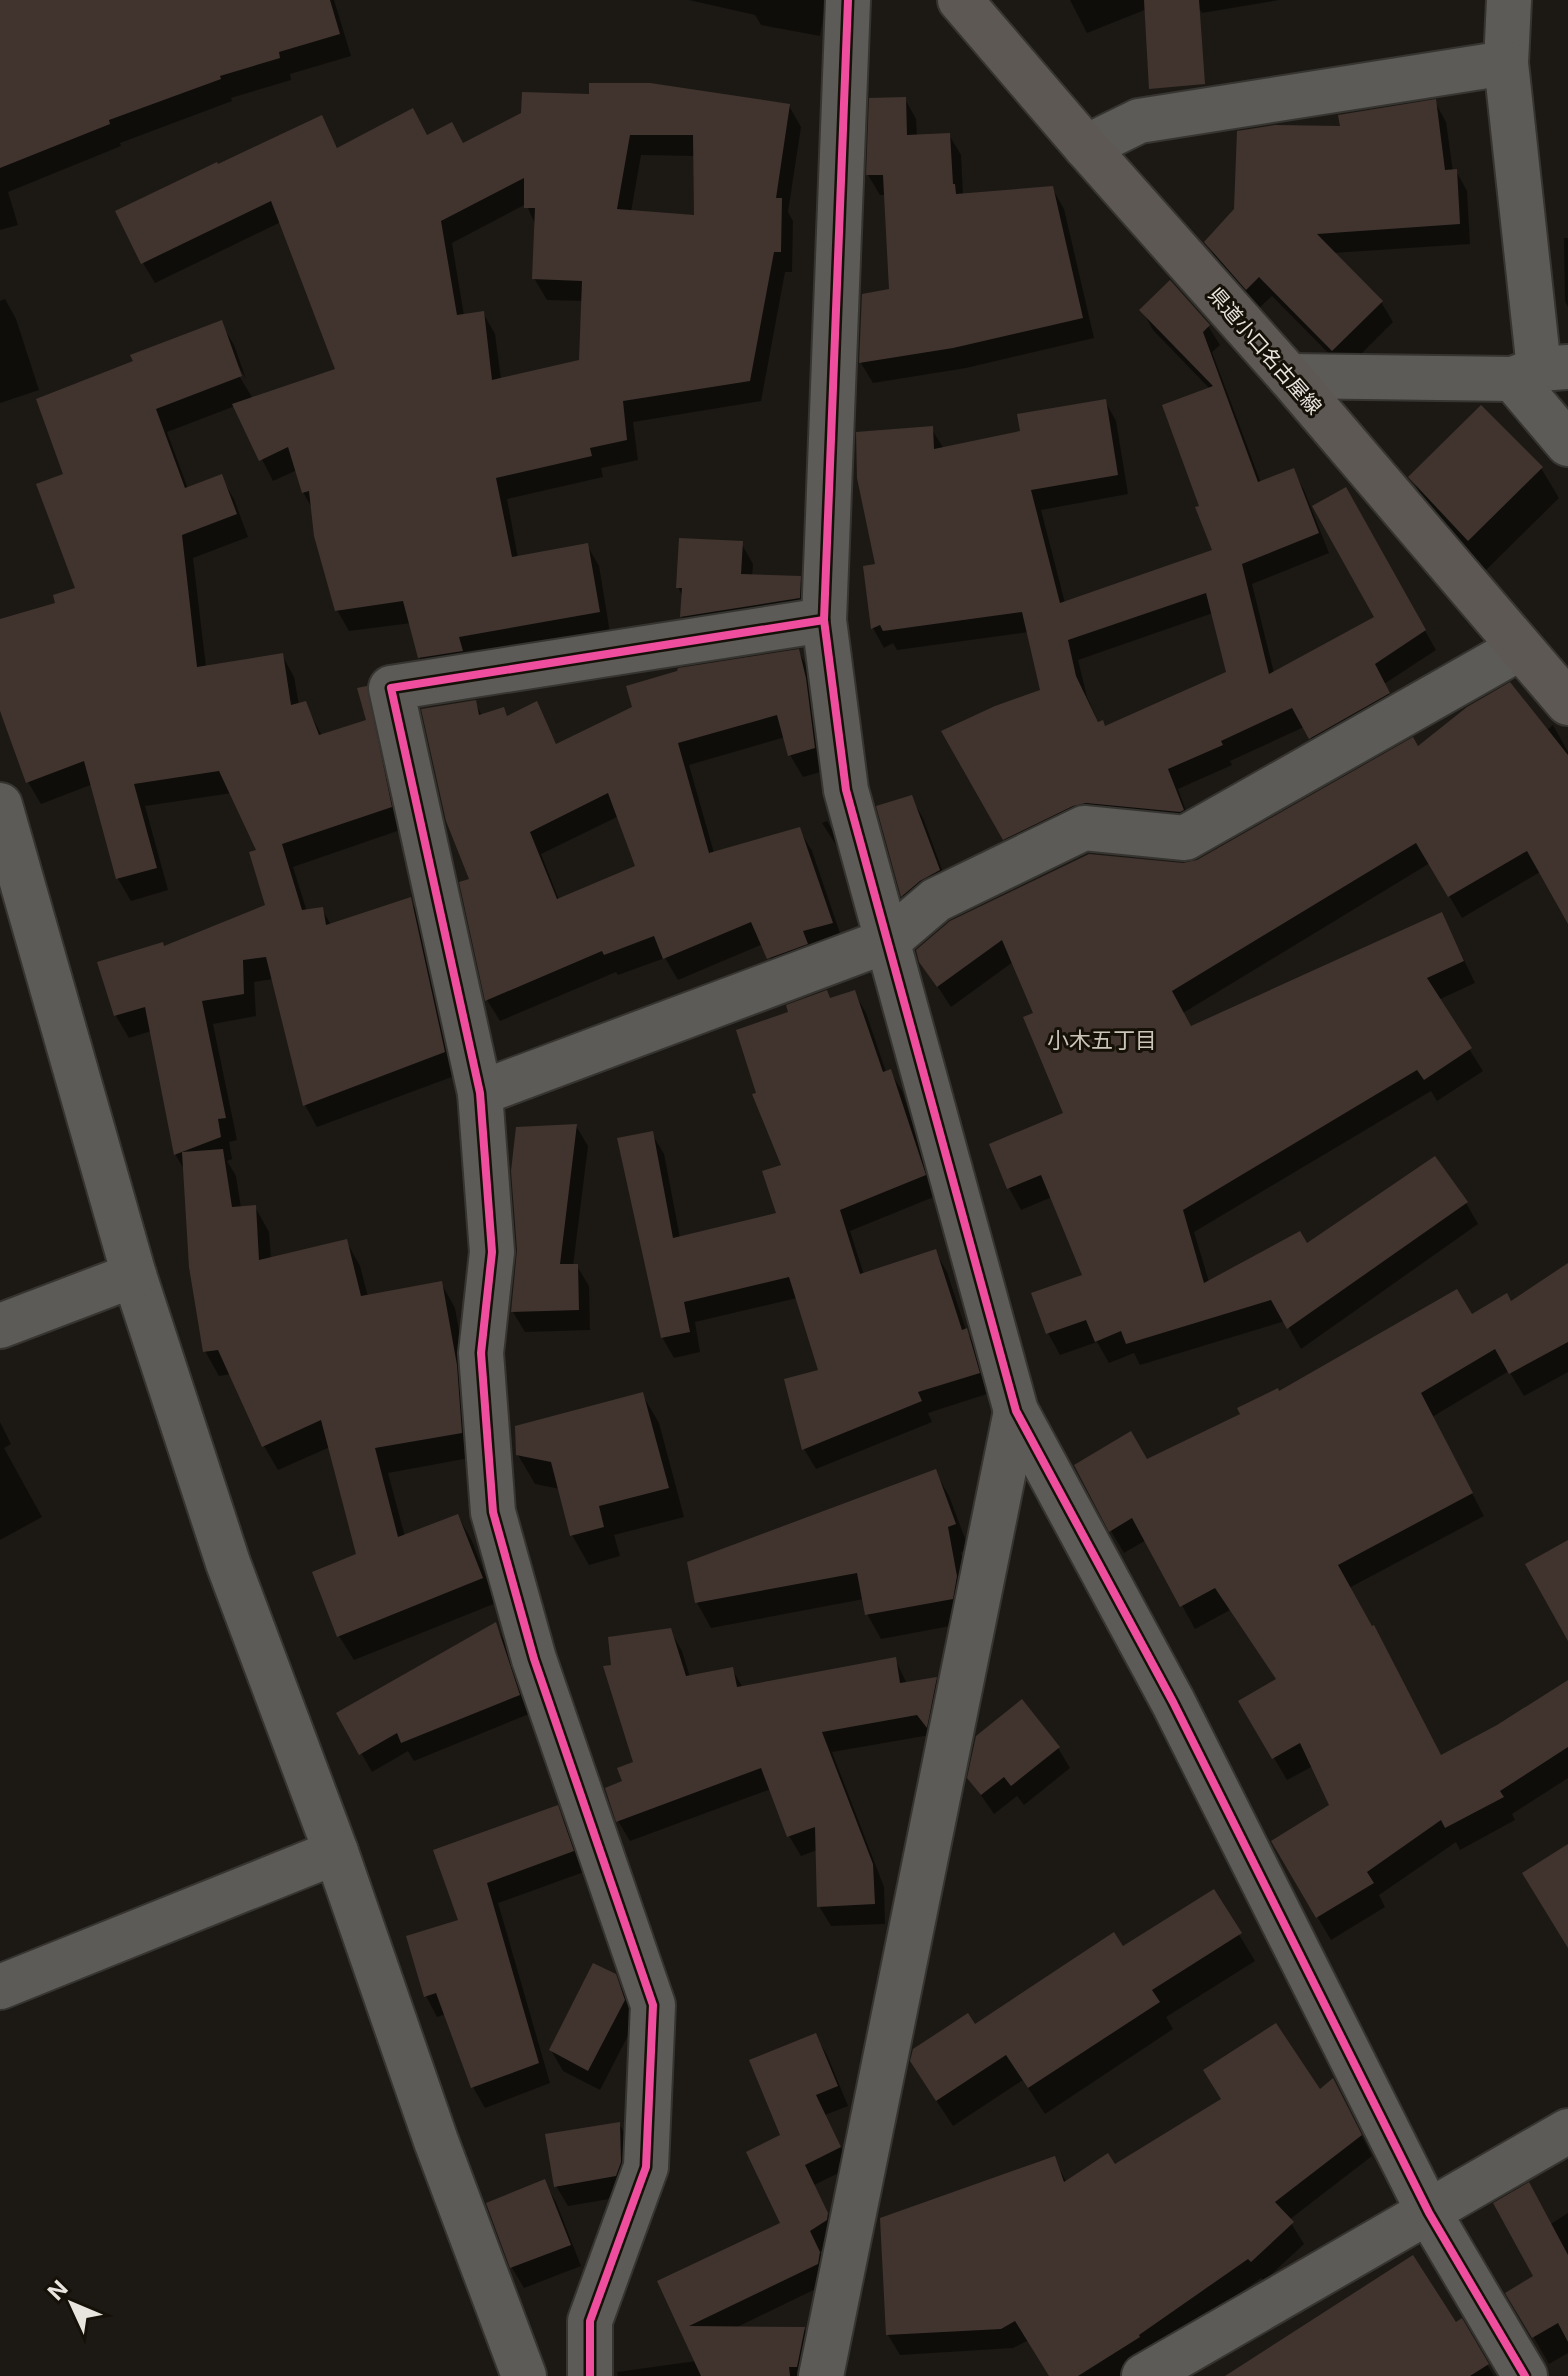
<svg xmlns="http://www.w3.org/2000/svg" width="1568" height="2376" font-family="Inter,'Noto Sans JP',sans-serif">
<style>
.shadow{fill:#0007;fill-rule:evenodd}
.building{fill:#41342e;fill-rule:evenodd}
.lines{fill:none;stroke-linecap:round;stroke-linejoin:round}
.minor-casing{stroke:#373531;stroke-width:48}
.secondary-casing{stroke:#373531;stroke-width:48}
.minor{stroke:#5d5b57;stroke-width:44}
.secondary{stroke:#5d5854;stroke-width:44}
.cycleway-casing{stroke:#161108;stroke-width:13}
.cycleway{stroke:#ef4d9e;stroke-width:8}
.labels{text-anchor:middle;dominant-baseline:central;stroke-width:6;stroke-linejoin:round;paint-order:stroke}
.street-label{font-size:20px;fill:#e8e4de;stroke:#161108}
.neighbourhood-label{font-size:22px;fill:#cbc4b8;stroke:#161108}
</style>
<rect width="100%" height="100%" fill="#1c1914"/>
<!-- shadow -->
<g class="shadow">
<path d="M0,0H334L351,56L290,74L291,80L231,98L232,101L120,143L121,146L8,192L18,225L0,230Z"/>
<path d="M689,0H826L820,36L761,25L755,15Z"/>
<path d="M1070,0H1144L1147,9L1087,33Z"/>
<path d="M1194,0H1279L1202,13Z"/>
<path d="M905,99L916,119L917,137L949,135L961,155L963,195L1052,188L1064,209L1094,338L966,368L873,383L861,363L864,296L891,291L886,195H880L868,175Z"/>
<path d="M1435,102L1446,122L1453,172L1456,171L1467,191L1470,244L1333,253L1381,302L1393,322L1345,370L1272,296L1259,308L1218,263L1207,243L1342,128Z"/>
<path d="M789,106L801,127L788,212L793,221L792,272H785L761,401L633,422L638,460L601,468L603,477L507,499L518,558L587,545L599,566L610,633L432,679L420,658L411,623L349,631L337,610L312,508L303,492L297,470L273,481L235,406L167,432L188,489L221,477L234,499L248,537L193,558L206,667L282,655L294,677L299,705L305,703L322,736L369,721L366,688L379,711L403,829L293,867L307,912L322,909L331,925L410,900L423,922L457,1075L317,1127L305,1105L273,979L254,982L256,1016L213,1024L237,1140L229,1142L232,1159L227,1161L236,1176L241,1208L255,1207L269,1232L271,1259L346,1241L360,1266L368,1297L441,1283L455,1308L470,1392L475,1457L388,1473L405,1537L458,1516L472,1541L496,1603L354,1660L339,1636L358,1556L330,1447L278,1470L264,1446L231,1374L219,1376L205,1351L185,1171L175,1154L151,1031L129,1038L116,1016L100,963L164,948L267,907L259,851L232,793L145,806L168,890L131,901L118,879L93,784L41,804L28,782L0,711V621L58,604L77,589L66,475L135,362L221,323L234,345L246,379L239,367L235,369L253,399L337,370L281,222L155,283L143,263L217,166L321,118L338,149L427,137L463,145ZM641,155L695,156L696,217L631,212ZM526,204L536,226L534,278L547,300L584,301L581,362L501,380L495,334L483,313L464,316L452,243Z"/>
<path d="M1564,238H1568V307L1565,301Z"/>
<path d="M5,299L16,319L39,390L0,403V301Z"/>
<path d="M1142,310L1208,326L1220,345L1212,352L1261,483L1293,471L1304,490L1329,553L1252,584L1274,673L1377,618L1345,490L1436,650L1384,684L1399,713L1322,757L1304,727L1230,761L1232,765L1178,789L1193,830L1015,858L943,732L1043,691L1029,632L897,650L893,643L884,648L873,628L865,567L878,566L931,428L944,449L1022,433L1105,401L1116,421L1128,494L1041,510L1065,603L1215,552L1202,507L1210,389L1153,330ZM1213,613L1228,673L1105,728L1099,724L1087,697L1078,660Z"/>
<path d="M1541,468L1559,498L1486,570L1428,508L1411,477Z"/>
<path d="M741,543L753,564L752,577L799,578L811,599L694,637L682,617L683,597L678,587Z"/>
<path d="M798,651L811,673L827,770L803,777L790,755L785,737L689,765L714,853L799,829L812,851L844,945L781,980L763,944L678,980L665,958L618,975L616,972L500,1021L487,1000L472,880L475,702L482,716L503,709L508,717L536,704L557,746ZM619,816L637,867L559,900L541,854Z"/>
<path d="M1553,725L1568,752V905L1540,872L1462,918L1430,863L1183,1013L1191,1028L1442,914L1475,983L1438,1000L1483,1071L1437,1101L1431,1091L1194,1232L1209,1282L1306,1246L1466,1203L1478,1224L1301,1349L1285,1321L1140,1365L1134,1353L1109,1363L1097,1342L1060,1355L1048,1333L1084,1276L1052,1197L1021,1210L1009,1188L1066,1115L1035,1014L1013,962L951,1007L921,961L1183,865L1198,862L1417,749L1546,731Z"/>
<path d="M911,798L923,818L950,891L914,916L903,896L879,807Z"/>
<path d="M827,821L839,842L843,856L822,823Z"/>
<path d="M854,992L866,1013L886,1072L890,1071L902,1091L936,1196L850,1231L864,1275L935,1251L947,1272L966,1330L978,1351L990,1393L928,1413L932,1422L816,1469L804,1449L787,1381L820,1372L797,1298L695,1322L700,1352L674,1358L662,1337L652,1134L664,1154L680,1238L778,1214L783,1166L830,1000Z"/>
<path d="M576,1126L588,1146L573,1266H577L589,1286L590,1330L525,1332L513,1312Z"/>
<path d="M1568,1266V1372L1524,1396L1509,1371L1432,1417L1484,1516L1349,1588L1441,1757L1498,1726L1568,1682V1778L1512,1814L1515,1820L1460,1850L1456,1842L1379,1895L1385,1907L1331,1940L1273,1842L1332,1806L1313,1766L1287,1780L1241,1702L1278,1681L1230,1610L1195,1629L1146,1540L1124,1553L1111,1531L1146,1462L1279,1394L1471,1317L1511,1304Z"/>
<path d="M642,1394L659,1423L684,1517L614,1535L620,1556L589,1565L572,1535L560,1489L535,1484L518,1455Z"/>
<path d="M0,1422L11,1444L4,1448L42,1517L0,1540Z"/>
<path d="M935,1471L949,1496L969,1549L961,1552L970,1602L966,1623L881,1639L867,1614L864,1599L711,1628L697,1603Z"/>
<path d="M495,1624L505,1642L529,1714L414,1761L408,1751L372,1772L339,1714Z"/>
<path d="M670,1630L682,1651L690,1677L732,1669L743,1688L895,1659L907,1684L936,1679L947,1699L930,1735L832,1752L884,1887L885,1924L831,1926L819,1906L817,1850L801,1856L789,1836L771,1789L630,1841L618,1821L624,1783L635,1763L614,1666Z"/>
<path d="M1058,1748L1070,1768L1024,1805L1017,1796L994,1814L969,1778Z"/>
<path d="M557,1807L569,1828L584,1872L498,1903L550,2083L485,2108L473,2087L446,2014L437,2017L426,1996L461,1922L436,1852Z"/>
<path d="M1213,1892L1255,1961L1166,2017L1173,2029L1045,2114L1023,2080L953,2126L928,2088L974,2027L1122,1949Z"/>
<path d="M614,1976L627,1997L635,2022L600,2090L563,2071L551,2050Z"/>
<path d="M815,2035L827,2055L848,2106L825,2115L851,2167L814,2185L838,2235L837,2240L820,2252L830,2274L828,2283L735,2328L804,2329L815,2348L810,2376H618L617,2372L696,2361L660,2282L783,2224L782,2136Z"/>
<path d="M1319,2092L1344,2101L1372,2156L1289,2220L1304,2244L1264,2281L1261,2278L1122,2376H1051L1029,2340L1013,2348L900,2355L888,2335L1054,2159L1067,2183L1115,2166L1223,2100Z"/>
<path d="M619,2124L631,2144L627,2196L568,2206L556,2186Z"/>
<path d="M544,2182L556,2202L581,2266L524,2288L512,2268L488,2204Z"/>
<path d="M1568,2213V2353L1549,2364L1508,2293L1535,2277L1551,2224Z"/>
<path d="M1461,2321L1494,2376H1228L1456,2325Z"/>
</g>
<!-- building -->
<g class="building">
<path d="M0,0H330L340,34L279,52L280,58L220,76L221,79L109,120L110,124L0,168Z"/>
<path d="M1144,0H1199L1205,84L1149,89Z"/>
<path d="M589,83H650L790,104L776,198H782L781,252H774L750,381L623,401L627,440L590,448L592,456L496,478L512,557L588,543L600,612L459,637L463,651L418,658L403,601L335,611L314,536L309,491L302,493L288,447L259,461L232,404L335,369L271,201L141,264L115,211L217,162L218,164L322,115L337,148L413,108L427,135L452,122L463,143L521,113L522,92L589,94ZM630,135H693L694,215L617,209ZM524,178V208H535L532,279L582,281L579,360L492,380L484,311L457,315L441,221Z"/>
<path d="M906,97L907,135L950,133L953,184H955L956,194L1053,186L1083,318L953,348L859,363L862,294L889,289L883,175H866L869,98Z"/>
<path d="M1436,99L1445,170L1457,169L1460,224L1317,234L1383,301L1332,351L1259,277L1246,290L1204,242L1234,209L1237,131L1275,125L1340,126L1338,115Z"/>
<path d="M1170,280L1210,325L1203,332L1258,482L1294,468L1319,533L1242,564L1269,674L1374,617L1312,506L1346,487L1426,630L1375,664L1390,693L1309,739L1292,708L1221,741L1223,745L1168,769L1184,810L1180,812L1086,803L1073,806L1003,840L941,731L995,706L1040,690L1022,612L883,631L880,625L871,629L863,566L875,564L857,478L856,432L933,426L934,449L1020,431L1017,414L1106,399L1118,475L1031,490L1060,603L1212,550L1195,507L1199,506L1162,405L1213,386L1139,310ZM1206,593L1226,672L1105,726L1103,720L1098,722L1076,676L1068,640Z"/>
<path d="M222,320L242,376L156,409L185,488L222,474L237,514L182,535L197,667L283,653L291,705L306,701L319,735L366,720L357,688L367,686L392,807L282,844L302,910L323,907L326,925L411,897L445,1052L303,1106L266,957L243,960L244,994L202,1001L226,1118L218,1119L221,1137L174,1155L145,1007L114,1016L97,962L163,942L164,946L265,905L249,852L256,850L219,771L134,784L157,868L116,879L84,761L26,783L0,711V619L55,603L53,595L75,588L36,484L63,474L36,399L133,361L130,355Z"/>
<path d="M1481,405L1543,467L1468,541L1408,477Z"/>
<path d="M679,538L743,541L741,574L801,576L800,598L680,617L682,588H676Z"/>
<path d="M799,649L806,678L815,748L788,756L777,715L678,743L709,853L800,827L833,923L803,931L808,944L767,959L751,922L663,959L654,936L604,955L602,951L485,1001L459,882L469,879L446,821L421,709L476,700L479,715L504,707L507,716L537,701L556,744L632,707L626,686L677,671L678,668ZM608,793L635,866L557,899L530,832Z"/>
<path d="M1510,682L1568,755V924L1527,851L1448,897L1416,843L1172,991L1191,1026L1442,912L1464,961L1427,978L1472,1048L1424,1080L1417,1070L1183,1210L1204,1283L1300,1231L1307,1243L1435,1156L1468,1202L1287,1329L1271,1300L1126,1344L1121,1331L1095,1342L1086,1320L1046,1334L1031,1293L1082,1275L1041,1175L1007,1189L989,1144L1063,1113L1023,1017L1033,1013L1002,940L937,987L919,962L916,950L950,921L1089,854L1183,863L1197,860L1413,737L1418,746L1467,707Z"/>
<path d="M912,795L940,870L920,881L901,897L876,806Z"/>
<path d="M827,990L830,998L855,990L883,1072L891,1069L926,1175L840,1210L860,1274L936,1249L962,1330L967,1328L980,1373L918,1392L922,1401L802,1450L784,1379L818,1370L789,1277L684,1302L690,1332L661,1338L617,1138L653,1131L673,1238L776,1213L762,1171L781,1165L752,1094L756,1093L736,1030L788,1012L786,1005Z"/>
<path d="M577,1124L560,1264H578L579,1310L511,1312L517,1250L511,1171L516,1127Z"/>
<path d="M223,1149L232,1207L256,1205L259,1260L347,1239L361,1296L442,1281L457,1365L462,1433L375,1448L398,1537L458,1514L483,1578L337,1637L312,1572L356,1554L321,1420L262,1447L218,1350L203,1352L189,1267L182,1152Z"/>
<path d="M1568,1263V1342L1509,1374L1495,1349L1421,1393L1473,1493L1338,1565L1372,1626L1374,1625L1441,1755L1497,1725L1568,1680V1747L1500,1791L1504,1797L1445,1828L1441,1820L1367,1872L1374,1883L1316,1918L1271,1841L1329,1805L1300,1743L1272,1759L1238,1701L1276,1679L1215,1588L1180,1607L1132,1518L1109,1532L1074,1465L1131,1431L1147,1459L1240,1414L1237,1408L1278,1388L1279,1391L1457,1289L1472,1314L1507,1293L1511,1301Z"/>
<path d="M643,1392L669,1488L599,1506L604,1527L570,1536L551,1462L516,1455L515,1426Z"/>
<path d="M936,1469L956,1524L948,1527L957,1576L953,1599L865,1615L857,1573L695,1603L687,1562Z"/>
<path d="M1568,1540V1641L1525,1564Z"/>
<path d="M496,1622L520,1695L401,1743L397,1733L359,1755L336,1713Z"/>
<path d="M671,1628L686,1676L733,1667L737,1687L896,1657L900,1683L937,1677L927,1728L917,1715L822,1732L873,1864L875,1904L817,1907L815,1827L787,1837L761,1768L616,1822L605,1788L622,1781L617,1768L633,1762L603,1666L611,1665L608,1637Z"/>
<path d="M1022,1699L1060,1747L1011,1786L1004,1777L981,1795L967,1778L976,1736Z"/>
<path d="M558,1805L574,1851L487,1883L539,2063L471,2088L436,1993L424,1997L406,1936L458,1920L433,1850Z"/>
<path d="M1568,1844V1948L1522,1873Z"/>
<path d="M1214,1889L1242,1933L1152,1990L1160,2002L1028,2088L1006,2055L936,2101L910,2061L913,2049L968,2013L975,2024L1114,1932L1123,1946Z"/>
<path d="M593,1963L616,1974L625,2000L588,2071L549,2050Z"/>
<path d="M1276,2023L1320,2089L1333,2078L1362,2135L1275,2202L1294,2222L1251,2262L1248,2259L1139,2335L1140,2337L1078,2376H1049L1015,2321L1001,2329L886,2335L880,2218L1055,2156L1064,2182L1108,2153L1115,2164L1221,2099L1203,2070Z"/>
<path d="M816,2033L838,2086L816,2095L841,2147L805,2165L828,2213L827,2220L810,2231L820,2252L818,2264L689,2326L805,2327L797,2367H789L790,2376H701L657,2281L780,2223L746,2152L780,2135L749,2060Z"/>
<path d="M620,2122L621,2162L616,2176L554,2187L545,2134Z"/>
<path d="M545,2179L571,2245L510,2268L486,2203Z"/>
<path d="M1529,2182L1568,2255V2342L1558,2323L1532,2338L1505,2293L1533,2276L1493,2203Z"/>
<path d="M1413,2255L1456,2322L1462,2318L1489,2364L1470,2376H1225Z"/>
</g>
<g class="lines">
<defs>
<g id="minor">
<path d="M848,0L824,620L846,790L1016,1411L1173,1702L1429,2213L1525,2376"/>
<path d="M1509,0L1506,63L1539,369"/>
<path d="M1086,147L1139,121L1506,63"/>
<path d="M1289,376L1513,379L1539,369L1568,367"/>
<path d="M1513,379L1568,444"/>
<path d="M0,805L134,1275L228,1563L336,1852L436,2141L524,2376"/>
<path d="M480,1093L889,940L936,900L1084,828L1185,838L1520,648"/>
<path d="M0,1326L134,1275"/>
<path d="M0,1987L336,1852"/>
<path d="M590,2376V2321L646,2167L653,2005L534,1659L493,1512L481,1353L492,1252L480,1093L391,688L824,620"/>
<path d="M821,2376L1016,1411"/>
<path d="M1144,2376L1568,2131"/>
</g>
<path id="secondary" d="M960,0L1086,147L1289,376L1568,703"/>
</defs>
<!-- minor casing -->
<use href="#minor" class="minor-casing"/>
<!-- secondary casing -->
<use href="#secondary" class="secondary-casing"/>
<!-- minor -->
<use href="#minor" class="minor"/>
<!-- secondary -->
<use href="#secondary" class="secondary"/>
<defs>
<g id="cycleway">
<path d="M848,0L824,620L846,790L1016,1411L1173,1702L1429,2213L1525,2376"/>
<path d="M590,2376V2321L646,2167L653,2005L534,1659L493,1512L481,1353L492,1252L480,1093L391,688L824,620"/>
</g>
</defs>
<!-- cycleway casing -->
<use href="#cycleway" class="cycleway-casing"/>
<!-- cycleway -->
<use href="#cycleway" class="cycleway"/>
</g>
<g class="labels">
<!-- street labels -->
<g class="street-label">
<text transform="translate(1265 351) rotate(49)">県道小口名古屋線</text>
</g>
<!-- neighbourhood labels -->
<g class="neighbourhood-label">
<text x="1102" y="1040">小木五丁目</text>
</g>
</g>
<!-- north arrow -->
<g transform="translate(72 2304) rotate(314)" stroke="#161108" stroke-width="6" paint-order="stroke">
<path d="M0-6L14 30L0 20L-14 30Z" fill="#e8e4de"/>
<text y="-12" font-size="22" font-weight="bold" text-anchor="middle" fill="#e8e4de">N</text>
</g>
</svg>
